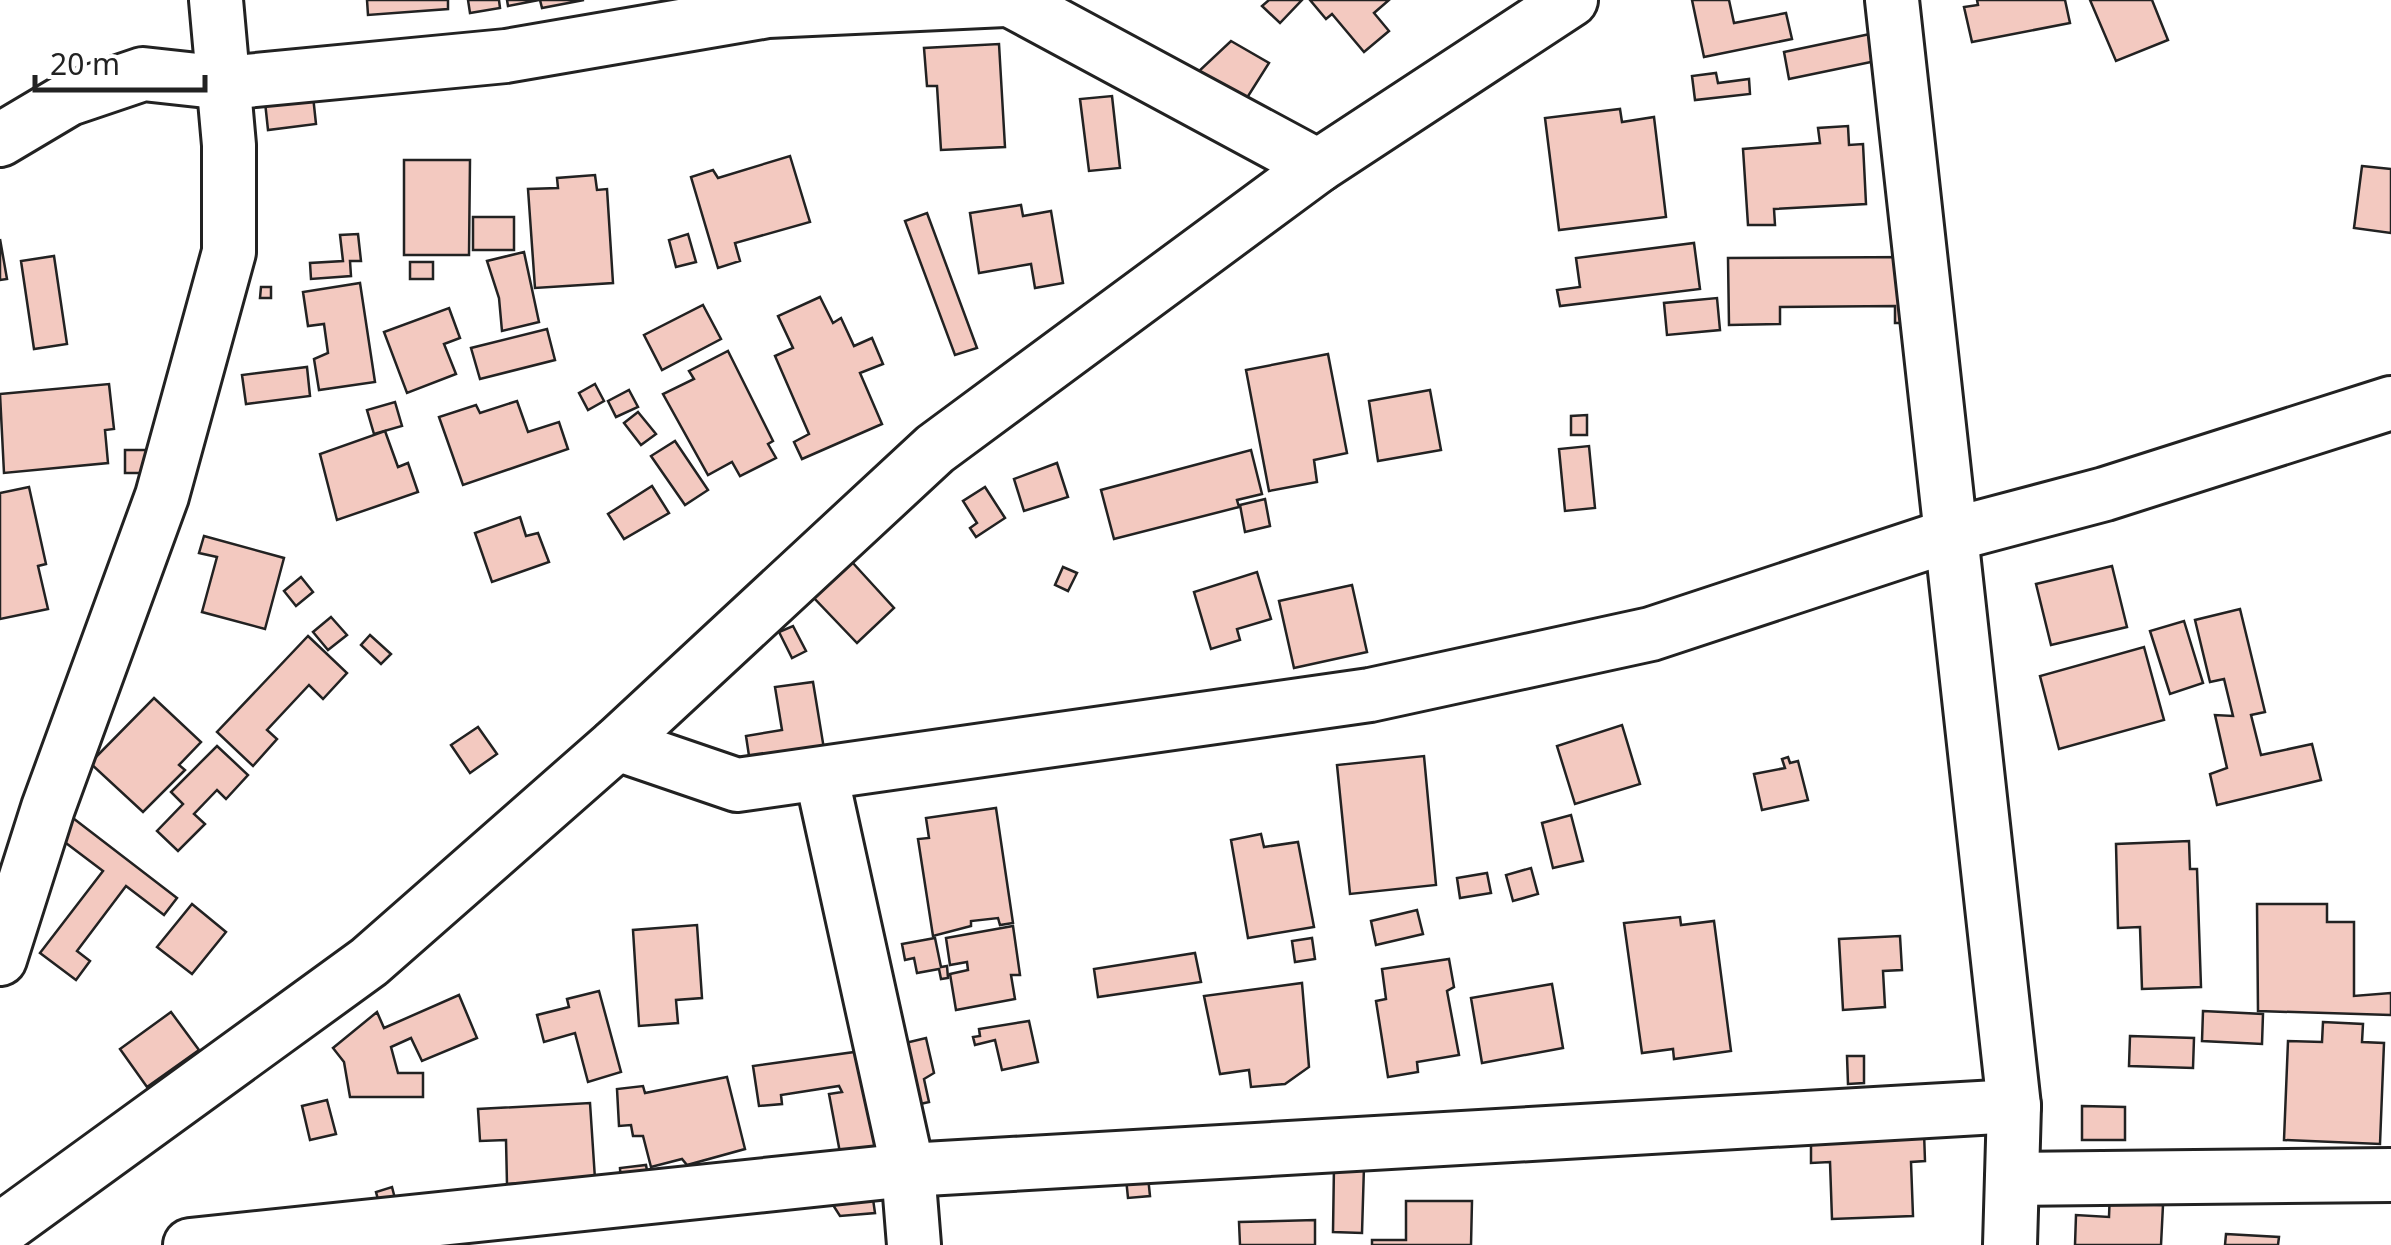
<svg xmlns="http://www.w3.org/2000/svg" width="2391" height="1245" font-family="'Noto Sans',sans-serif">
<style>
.building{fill:#f3c9c0;stroke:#222;stroke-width:2.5}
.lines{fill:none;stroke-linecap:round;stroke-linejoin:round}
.minor-casing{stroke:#222;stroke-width:58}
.minor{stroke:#fff;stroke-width:52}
</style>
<rect width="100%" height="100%" fill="#fff"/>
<!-- building -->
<g class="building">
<path d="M367,0H448V9L368,15Z"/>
<path d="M468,0H499L500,8L470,13Z"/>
<path d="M507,0H539L508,6Z"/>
<path d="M540,0H584L542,8Z"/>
<path d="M1269,0H1302L1280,23L1262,6Z"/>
<path d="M1310,0H1389L1374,13L1389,31L1364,52L1332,14L1326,19Z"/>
<path d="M1692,0H1729L1734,23L1786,13L1792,39L1704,57Z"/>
<path d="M1977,0H2065L2070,23L1972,42L1964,7L1978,5Z"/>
<path d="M2090,0H2152L2168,40L2116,61Z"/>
<path d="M1889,30L1895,57L1789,79L1784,52Z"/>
<path d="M1231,41L1269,63L1245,101L1198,72Z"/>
<path d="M999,44L1005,147L941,150L937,86H927L924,48Z"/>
<path d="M1716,73L1718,83L1749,79L1750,94L1695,100L1692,76Z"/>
<path d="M313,96L316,124L268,130L265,102Z"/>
<path d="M1112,96L1120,168L1089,171L1080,99Z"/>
<path d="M1620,109L1622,122L1654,117L1666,217L1559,230L1545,118Z"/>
<path d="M1848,126L1849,145L1863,144L1866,204L1774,209L1775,225H1748L1743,149L1820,143L1818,128Z"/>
<path d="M790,156L810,222L735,243L740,261L718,268L691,177L713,170L718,178Z"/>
<path d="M404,160H470L469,255H404Z"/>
<path d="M2362,166L2391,169V233L2354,228Z"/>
<path d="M595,175L597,190L607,189L613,283L535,288L528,189L558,188L557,178Z"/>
<path d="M1021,205L1023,216L1051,211L1063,283L1035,288L1031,264L979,273L970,213Z"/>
<path d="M927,213L977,348L955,355L905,221Z"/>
<rect x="473" y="217" width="41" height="33"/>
<path d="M358,234L361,261H350L351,276L311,279L310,263L343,261L340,235Z"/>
<path d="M688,234L696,262L676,267L669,240Z"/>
<path d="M0,239L7,279L0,280Z"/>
<path d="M1694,243L1700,289L1560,306L1557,290L1580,287L1576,258Z"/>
<path d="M524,252L539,322L502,331L499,298L487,261Z"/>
<path d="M54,256L67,344L34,349L21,261Z"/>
<path d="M1916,257L1917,323H1895V306L1780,307V324L1729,325L1728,258Z"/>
<rect x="410" y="262" width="23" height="17"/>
<path d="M360,283L375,382L319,390L314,359L328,353L324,324L308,326L303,292Z"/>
<path d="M261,287H271V298H260Z"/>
<path d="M820,297L833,323L841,318L854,346L872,338L883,364L860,373L882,424L802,459L794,442L809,434L775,356L793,348L778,316Z"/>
<path d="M1717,298L1720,330L1667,335L1664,303Z"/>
<path d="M703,305L721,339L662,370L644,335Z"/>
<path d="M449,308L460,338L444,344L456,374L407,393L384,332Z"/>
<path d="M547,329L555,360L480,379L471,348Z"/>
<path d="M728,351L773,441L768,444L776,458L740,476L732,462L708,475L663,394L694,379L689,371Z"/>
<path d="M1328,354L1347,453L1314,460L1317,482L1269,491L1246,370Z"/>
<path d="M307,367L310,396L246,404L242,375Z"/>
<path d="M109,384L114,429L105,430L108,463L4,473L0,394Z"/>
<path d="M595,384L604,401L588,410L579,393Z"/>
<path d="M629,390L638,407L616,417L608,401Z"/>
<path d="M1430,390L1441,450L1378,461L1369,401Z"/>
<path d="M517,401L528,432L559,422L568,449L463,485L439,417L476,405L480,413Z"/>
<path d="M395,402L402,426L374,434L367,410Z"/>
<path d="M638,412L656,434L641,445L624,423Z"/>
<path d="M1587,415V435H1571V416Z"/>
<path d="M385,431L398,467L408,463L418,492L337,520L320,454Z"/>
<path d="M675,441L708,490L685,505L651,456Z"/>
<path d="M1589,446L1595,508L1565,511L1559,449Z"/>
<rect x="125" y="450" width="30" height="23"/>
<path d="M1251,450L1262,494L1237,500L1239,507L1114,539L1101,490Z"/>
<path d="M1057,463L1068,497L1024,511L1014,479Z"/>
<path d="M652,486L669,513L624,539L608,514Z"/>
<path d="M29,487L46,564L38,566L48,609L0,619V493Z"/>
<path d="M985,487L1005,518L976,537L970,528L977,523L963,501Z"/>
<path d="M1265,499L1270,526L1245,532L1240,505Z"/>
<path d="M520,517L526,536L538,533L549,562L492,582L475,533Z"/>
<path d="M204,536L284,558L265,629L202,612L217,557L199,553Z"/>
<path d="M852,562L894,608L857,643L814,598Z"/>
<path d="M2112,566L2127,627L2051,645L2036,584Z"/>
<path d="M1063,567L1077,573L1068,591L1055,585Z"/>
<path d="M1257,572L1271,619L1237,629L1240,640L1211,649L1194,592Z"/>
<path d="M301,577L313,592L296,606L284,591Z"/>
<path d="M1352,585L1367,652L1294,668L1279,601Z"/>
<path d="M2240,609L2265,712L2251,715L2261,755L2312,744L2321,780L2217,805L2210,774L2227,768L2215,715L2233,716L2224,679L2210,682L2195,620Z"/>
<path d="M331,617L347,635L328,650L313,632Z"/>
<path d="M2184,621L2203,683L2170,694L2150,631Z"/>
<path d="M793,626L806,651L792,658L779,632Z"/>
<path d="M370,635L391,654L381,664L361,645Z"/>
<path d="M308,636L347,673L323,699L309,685L267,730L277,739L253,766L217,732Z"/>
<path d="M2144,647L2164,720L2059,749L2040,676Z"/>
<path d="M813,682L824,749L751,769L746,736L782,730L775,687Z"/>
<path d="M154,698L201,742L179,765L185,770L143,812L90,763Z"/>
<path d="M1622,725L1640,784L1575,804L1557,746Z"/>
<path d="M478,727L497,754L470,773L451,745Z"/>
<path d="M217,746L248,775L226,799L217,790L194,814L205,824L178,851L157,831L183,804L171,792Z"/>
<path d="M1424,756L1436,885L1350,894L1337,765Z"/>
<path d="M1788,757L1790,763L1798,761L1808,800L1762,810L1754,774L1785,768L1782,759Z"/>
<path d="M996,808L1013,923L1000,925L998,918L971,921V926L933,936L918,839L929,838L926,818Z"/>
<path d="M69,815L177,898L164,915L126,886L77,951L90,961L76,980L40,953L103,871L54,834Z"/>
<path d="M1571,815L1583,861L1553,868L1542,823Z"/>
<path d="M1261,834L1264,847L1298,842L1314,927L1248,938L1231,840Z"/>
<path d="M2189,841L2190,869H2197L2201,987L2142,989L2140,927L2118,928L2116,844Z"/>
<path d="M1531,868L1538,894L1513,901L1506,875Z"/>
<path d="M1487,873L1491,893L1460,898L1457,878Z"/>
<path d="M192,904L226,932L192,974L157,947Z"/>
<path d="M2257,904H2327V922H2354V996L2391,993V1015L2258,1011Z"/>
<path d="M1417,910L1423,934L1376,945L1371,921Z"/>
<path d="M1680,917L1681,925L1714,921L1731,1051L1674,1059L1673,1049L1642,1053L1624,923Z"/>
<path d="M697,925L702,998L676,1000L678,1023L639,1026L633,930Z"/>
<path d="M1013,926L1020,975H1011L1015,999L956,1010L950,974L968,970L967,962L950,965L946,938Z"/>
<path d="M1900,936L1902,970L1883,971L1885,1007L1843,1010L1839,939Z"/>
<path d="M935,938L941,967L947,966L948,978L941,979L939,969L917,973L914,958L905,960L902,944Z"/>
<path d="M1312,938L1315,959L1295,962L1292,941Z"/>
<path d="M1195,953L1201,982L1098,997L1094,969Z"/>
<path d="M1449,959L1454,987L1447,991L1459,1055L1417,1062L1418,1072L1388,1077L1376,1001L1386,999L1382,969Z"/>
<path d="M1302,983L1309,1067L1285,1084L1251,1087L1249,1070L1220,1074L1204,996Z"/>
<path d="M1552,984L1563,1048L1482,1063L1471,998Z"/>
<path d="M599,991L621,1072L588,1082L575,1033L544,1042L537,1015L569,1007L567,999Z"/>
<path d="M459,995L477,1038L422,1061L411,1038L391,1047L398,1073H423V1097H350L344,1062L333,1048L377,1012L384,1028Z"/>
<path d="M2203,1011L2263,1014L2262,1044L2202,1041Z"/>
<path d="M171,1012L199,1050L147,1087L120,1049Z"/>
<path d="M1029,1021L1038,1062L1002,1070L995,1040L975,1045L973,1037L980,1036L979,1029Z"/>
<path d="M2323,1022L2363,1024L2362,1042L2384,1043L2380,1144L2284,1140L2288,1041L2322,1042Z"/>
<path d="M2130,1036L2194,1038L2193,1068L2129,1066Z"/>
<path d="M926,1038L934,1073L924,1079L929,1102L907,1107L893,1046Z"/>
<path d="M869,1050L887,1160L841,1158L829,1094L842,1092L839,1086L781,1095L782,1104L759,1106L753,1066Z"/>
<path d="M1847,1056H1864V1083L1848,1084Z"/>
<path d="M727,1077L745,1149L687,1165L682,1159L651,1167L643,1136H633L631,1125L619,1126L617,1089L643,1086L645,1093Z"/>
<path d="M327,1100L336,1134L310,1140L302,1106Z"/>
<path d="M590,1103L595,1179L507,1184L506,1140L480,1141L478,1109Z"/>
<path d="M2082,1106L2125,1107V1140H2082Z"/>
<path d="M1924,1132L1925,1161L1911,1162L1913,1216L1832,1219L1830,1162L1811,1163V1135Z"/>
<path d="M646,1165L649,1181L621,1184L620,1168Z"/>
<path d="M1334,1165L1364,1166L1362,1233L1333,1232Z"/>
<path d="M1147,1167L1150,1196L1128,1198L1125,1169Z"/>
<path d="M392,1187L399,1214L383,1218L376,1192Z"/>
<path d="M2110,1190L2129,1204L2163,1205L2161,1245H2075L2076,1215L2109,1217Z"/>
<path d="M873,1199L875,1213L840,1216L833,1205Z"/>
<path d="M1406,1201H1472L1471,1245H1372V1240H1406Z"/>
<path d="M1315,1220V1245H1240L1239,1222Z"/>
<path d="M2226,1234L2279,1237L2278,1245H2225Z"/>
</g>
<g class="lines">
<defs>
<g id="minor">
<path d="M1010,0L1318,166"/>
<path d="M1892,0L2014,1106L2010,1245"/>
<path d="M0,140L69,99L143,74L225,83L506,56L768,11L1005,0"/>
<path d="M617,744L737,785L1370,695L1651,634L1954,534L2105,494L2391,403"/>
<path d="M821,774L908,1170L914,1245"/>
<path d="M0,959L48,808L162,496L229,252V145L216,0"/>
<path d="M2012,1179L2391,1175"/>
<path d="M0,1230L369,962L617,744L935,449L1318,166L1571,0"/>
<path d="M190,1245L908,1170L2014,1106"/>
</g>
</defs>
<!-- minor casing -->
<use href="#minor" class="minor-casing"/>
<!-- minor -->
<use href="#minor" class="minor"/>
</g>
<!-- scale -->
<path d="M35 75v15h170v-15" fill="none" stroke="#222222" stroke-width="5"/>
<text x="50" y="75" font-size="30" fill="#222222" stroke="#ffffff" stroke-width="8" paint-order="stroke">20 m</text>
</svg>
